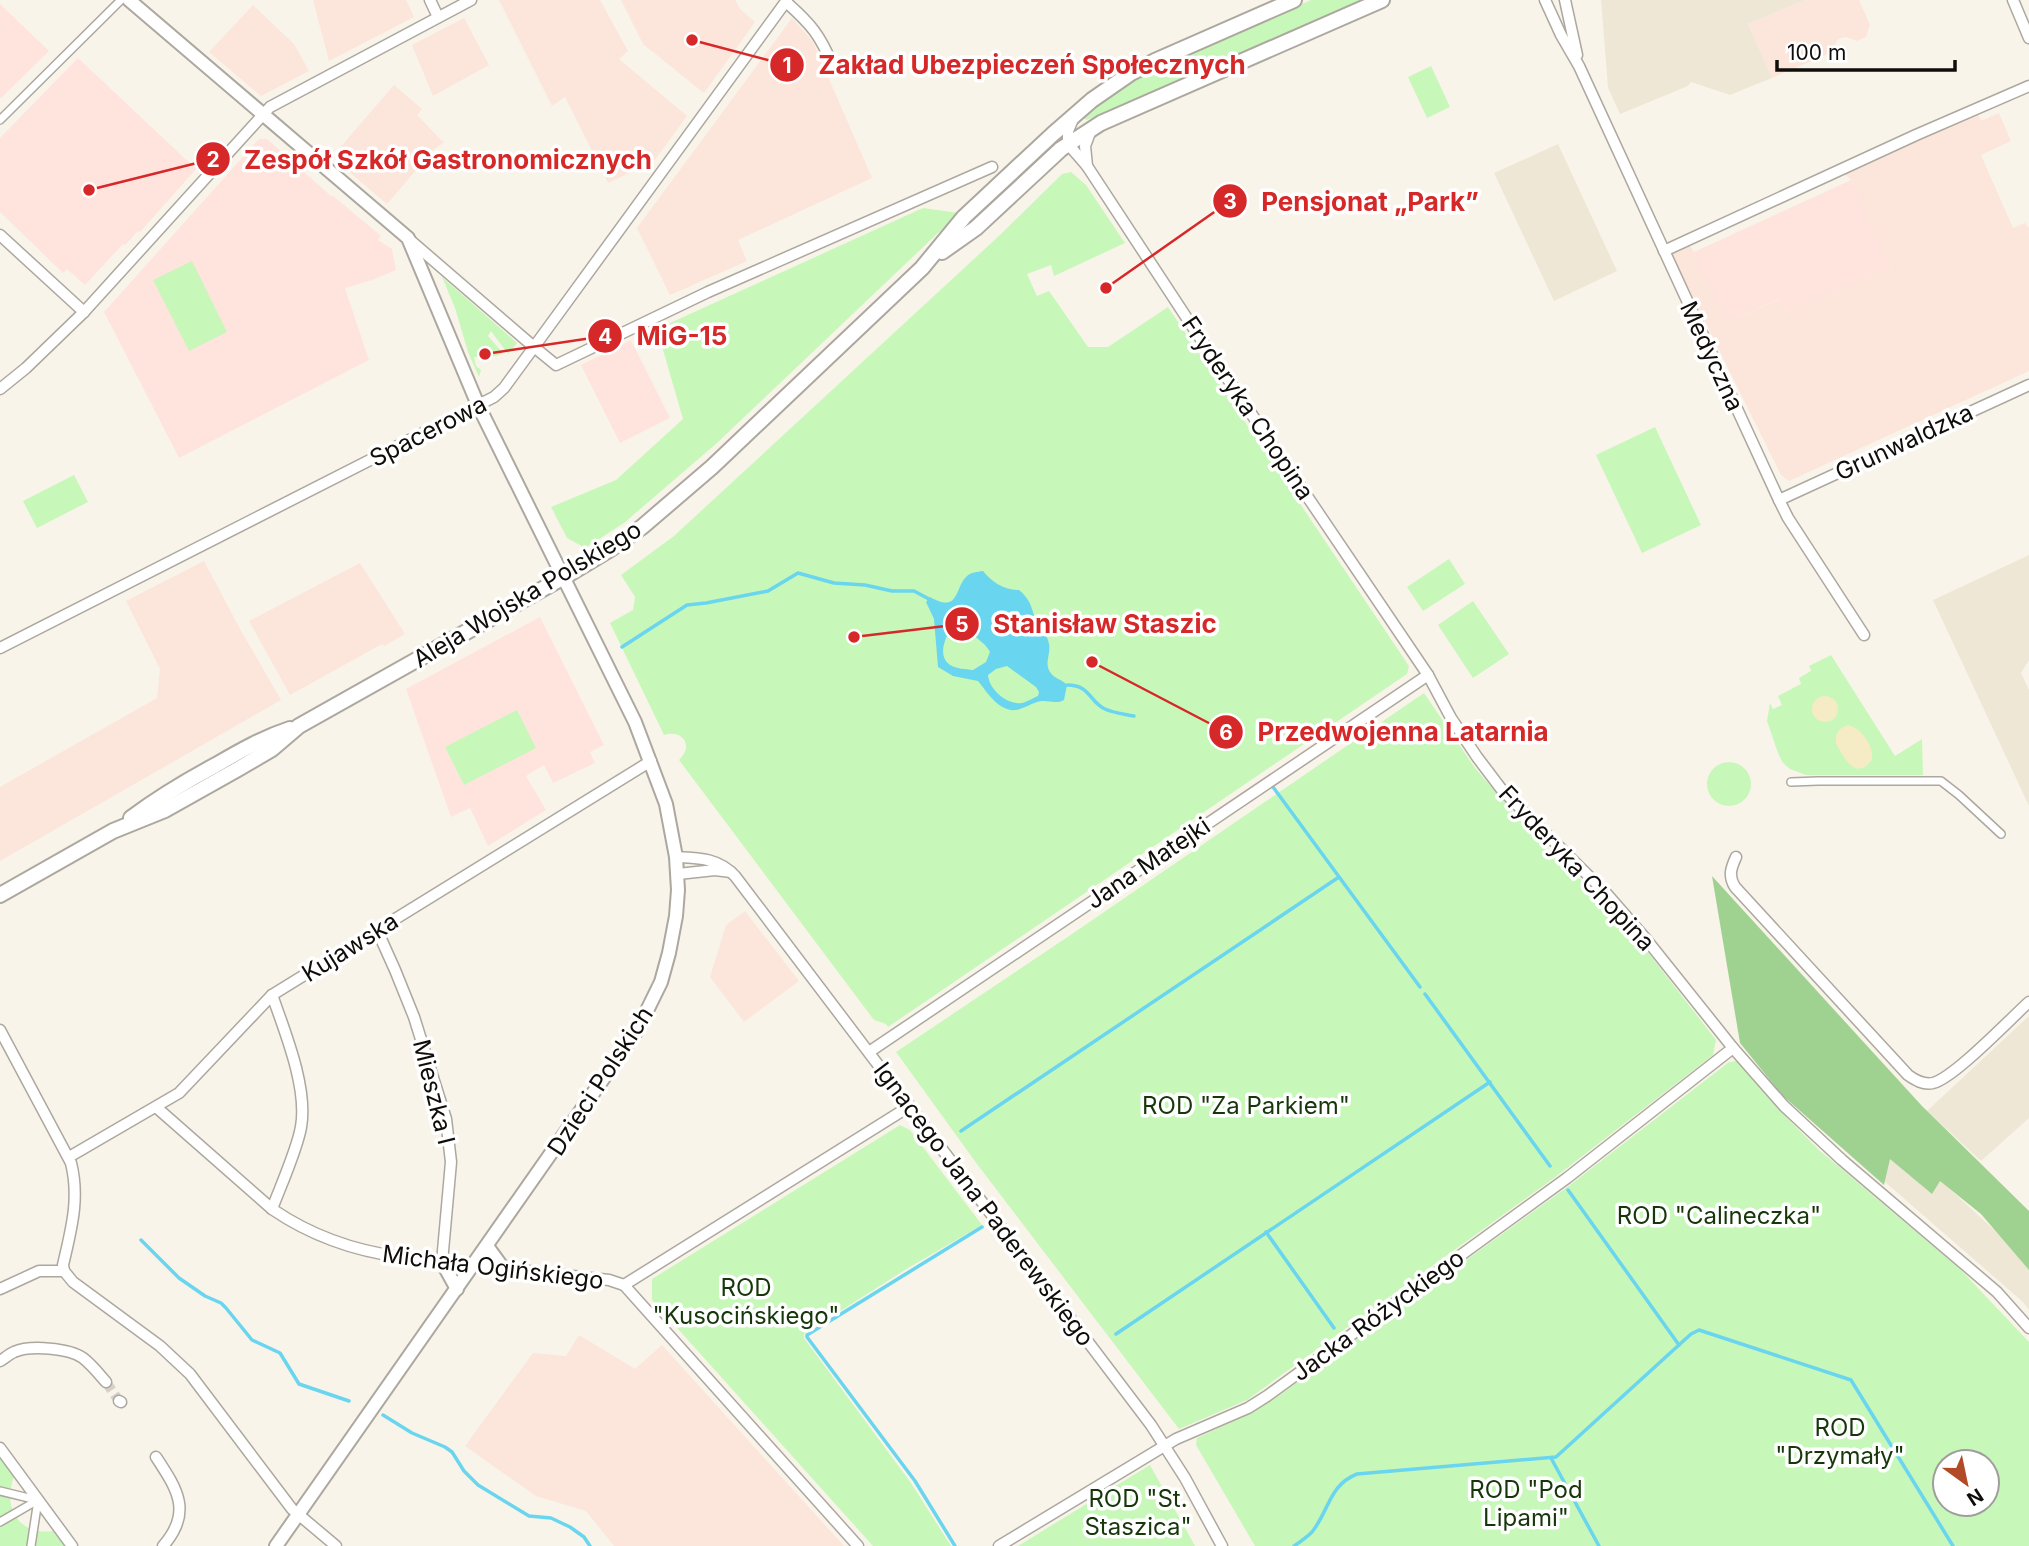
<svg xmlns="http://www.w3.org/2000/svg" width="2029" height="1546" font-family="Inter,sans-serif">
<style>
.commercial{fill:#fce5da}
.built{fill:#efe7d6}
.education{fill:#fee4dd}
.green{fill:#c8f7ba;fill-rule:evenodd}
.forest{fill:#9fd290}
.sand{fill:#f5ebc5}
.water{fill:#6ad5ef;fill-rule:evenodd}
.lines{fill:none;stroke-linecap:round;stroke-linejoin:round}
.stream{stroke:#6ad5ef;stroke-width:3.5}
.minor-tunnel{stroke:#d6d1c8;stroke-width:10;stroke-dasharray:10 5;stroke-linecap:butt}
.pedestrian-casing{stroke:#ada89f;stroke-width:10}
.minor-casing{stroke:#ada89f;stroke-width:13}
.tertiary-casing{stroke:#ada89f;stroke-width:16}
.secondary-casing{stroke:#ada89f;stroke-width:18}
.pedestrian{stroke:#fff;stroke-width:7}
.minor{stroke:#fff;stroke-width:10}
.tertiary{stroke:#fff;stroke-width:12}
.secondary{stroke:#fff;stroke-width:14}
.labels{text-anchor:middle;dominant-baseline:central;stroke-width:7;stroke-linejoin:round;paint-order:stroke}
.street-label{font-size:24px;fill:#0f0d0a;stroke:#fff}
.park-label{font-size:24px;fill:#16370a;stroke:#fff}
.leader{fill:none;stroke:#d62828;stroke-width:2.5}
.callout-dot{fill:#d62828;stroke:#fff;stroke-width:2.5}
.mark-label{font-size:21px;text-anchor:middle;font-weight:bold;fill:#fff}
.callout-label{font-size:26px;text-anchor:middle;font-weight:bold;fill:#d62828;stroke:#fff;stroke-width:7;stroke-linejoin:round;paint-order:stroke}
</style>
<rect width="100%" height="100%" fill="#f9f4ea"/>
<!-- commercial -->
<g class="commercial">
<path d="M313,0H406L414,17L329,61Z"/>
<path d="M499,0H600L628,51L619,59L687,116L654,161L608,183L565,97L552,106Z"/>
<path d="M621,0H735L740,9L755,22L704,93L643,44Z"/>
<path d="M1805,0H1859L1870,25L1866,37L1857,41L1846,37L1841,38L1837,40L1832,52L1772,78L1748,24Z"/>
<path d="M253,5L294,44L309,71L261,96L209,52Z"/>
<path d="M464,18L489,65L433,96L412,45Z"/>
<path d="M792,18L813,42L872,178L738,240L747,261L670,295L637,228Z"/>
<path d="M394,85L422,109L417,115L442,141L445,142L434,149L387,204L332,157Z"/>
<path d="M1976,109L1981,121L1999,113L2011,141L1981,155L2013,228L2025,223L2029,228V371L1789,481L1781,475L1669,249L1687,241L1694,252L1727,322L1781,299L1786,311L1890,269L1851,180L1841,170Z"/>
<path d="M204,561L239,627L281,700L0,861V787L157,698L160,669L126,601Z"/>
<path d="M360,563L405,634L384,646L382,644L290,695L249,621Z"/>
<path d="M745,911L799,981L744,1022L710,977L726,925Z"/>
<path d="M579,1335L635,1369L662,1345L844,1546H614L586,1511L536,1496L465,1446L533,1353L566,1356Z"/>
</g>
<!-- built -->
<g class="built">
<path d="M1601,0H1805L1748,24L1772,78L1730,95L1691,82L1688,86L1620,114L1608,88Z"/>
<path d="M1558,144L1617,271L1554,301L1494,173Z"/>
<path d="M2029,555V660L2021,673L2029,690V806L1933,600Z"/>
<path d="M2029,1016V1118L1981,1161L1927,1111Z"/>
<path d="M1895,1151L1918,1160L2029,1262V1310L2023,1302L1877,1175Z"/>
</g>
<!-- education -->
<g class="education">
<path d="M0,4L49,51L0,99Z"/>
<path d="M78,58L196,169L140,232L138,231L125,245L123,244L85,285L67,269L63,273L0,212V138Z"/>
<path d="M259,139H267L331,196L332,195L381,236L378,240L392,249L396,270L372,280L345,288L369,360L179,458L104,312Z"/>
<path d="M1851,180L1890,269L1786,311L1780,299L1727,322L1694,252Z"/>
<path d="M631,340L670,418L620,443L581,365Z"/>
<path d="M540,617L604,745L590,752L595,763L553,783L544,765L526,776L546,810L488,846L470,808L451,817L406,689Z"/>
</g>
<!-- green -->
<g class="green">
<path d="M1311,0H1367L1087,120L1083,118L1101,102L1145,74Z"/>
<path d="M1431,66L1450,107L1427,118L1408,77Z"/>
<path d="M1071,172L1086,185L1125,243L1054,276L1051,265L1027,274L1037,296L1049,291L1088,347H1108L1168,307L1409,666L1407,674L888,1027L886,1024L874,1020L679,760C694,746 683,729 664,735L610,623L633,610L635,597L621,575L674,536L1001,234L1062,174Z"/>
<path d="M923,208L959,213L717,443L624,523L585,548L567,538L551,507L616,480L683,419L657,329Z"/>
<path d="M192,261L227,332L189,351L153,280Z"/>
<path d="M442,277L517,343L508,354L491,331L488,336L503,353L496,356L474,357L476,366L481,370L479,377L468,352L455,308Z"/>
<path d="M1655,427L1701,525L1642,553L1596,455Z"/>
<path d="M74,475L88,502L37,528L23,501Z"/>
<path d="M1449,559L1465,584L1423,611L1407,587Z"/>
<path d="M1473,601L1509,654L1473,678L1438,625Z"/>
<path d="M1831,655L1895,756L1922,739L1923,775H1806L1790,769L1783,763L1778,753L1767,721L1770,703L1773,709L1782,705L1778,696L1801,684L1799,678L1811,671L1809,666Z"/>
<path d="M1424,693L1475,768L1544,848L1601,897L1650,955L1716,1040L1713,1055L1554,1178L1247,1400L1179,1429L977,1164L896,1052L1072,934Z"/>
<path d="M517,710L536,748L464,785L445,747Z"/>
<circle cx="1729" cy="784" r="22"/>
<path d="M1737,1061L1790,1121L1819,1150L1959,1268L2029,1342V1546H1255L1196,1445L1197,1438L1249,1414L1277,1397L1570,1185L1729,1062ZM1945,1462H1987V1504H1945Z"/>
<path d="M900,1125L910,1130L982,1225L908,1268L804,1334V1338L911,1483L951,1546H873L652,1300V1279Z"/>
<path d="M0,1457L14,1477C2,1507 19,1536 53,1531L65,1546H0Z"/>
<path d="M1150,1465L1195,1546H1018Z"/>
</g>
<!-- forest -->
<path class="forest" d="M1712,876L1922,1106L2029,1211V1270L1981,1214L1940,1181L1932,1194L1890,1159L1884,1185L1782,1095L1740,1043Z"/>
<!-- sand -->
<g class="sand">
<circle cx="1825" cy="709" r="13"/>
<path d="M1848,725C1862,729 1874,745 1872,760C1855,781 1845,759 1836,744C1835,734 1838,728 1848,725Z"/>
</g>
<!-- water -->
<path class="water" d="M983,571C992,582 1004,590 1019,590C1034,603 1030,609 1038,624C1042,631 1048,636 1049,644C1051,654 1044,662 1050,672C1054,679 1062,679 1067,685L1064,700C1055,705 1046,699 1037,702C1030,704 1023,709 1016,710C999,712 987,692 978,681L953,676L938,667L934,619L926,602L930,597C960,614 954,588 967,576C971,572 977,572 983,571ZM953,627H962C970,633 987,644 990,652L986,662L973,670C966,669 956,669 950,665C937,656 945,636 953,627ZM1007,666L1036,687L1039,692L1038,696C1033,698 1027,702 1022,703C1006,705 989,689 988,675L996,669Z"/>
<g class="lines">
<!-- stream -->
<g class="stream">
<path d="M622,647L687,605L706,603L768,591L798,573L834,583L865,585L892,591H914L929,599"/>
<path d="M1067,685C1091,685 1089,702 1105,709C1113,713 1125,714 1134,716"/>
<path d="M1273,787L1420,987"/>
<path d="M1425,994L1550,1166"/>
<path d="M961,1131L1339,877"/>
<path d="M1568,1190L1679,1345"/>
<path d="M1266,1232L1334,1328"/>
<path d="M141,1240L179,1278L205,1296L221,1303L226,1308L252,1340L280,1353L299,1384L349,1401"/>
<path d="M1116,1334L1490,1082"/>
<path d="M383,1415L412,1433L445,1447L452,1452L464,1471L478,1485L529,1516L551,1518L570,1527L584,1537L590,1546"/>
<path d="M1551,1458L1599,1546"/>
<path d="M955,1546L915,1481L807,1337V1335L982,1227"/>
<path d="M1294,1546C1300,1542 1307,1537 1312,1532C1329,1511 1329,1485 1357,1474L1556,1457L1691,1334L1699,1330L1851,1380L1953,1546"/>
</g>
<!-- minor-tunnel -->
<path class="minor-tunnel" d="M106,1382L119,1401"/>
<defs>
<g id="pedestrian">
<path d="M0,120L121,0"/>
<path d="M1791,782L1818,781H1941L1959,795L2001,834"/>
<path d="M0,1491L37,1500"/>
<path d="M0,1522L38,1500"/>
<path d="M31,1546L38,1500"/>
</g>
<g id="minor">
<path d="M430,0L438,17"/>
<path d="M1545,0L1561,35L1579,66L1779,500L1788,518L1864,635"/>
<path d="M1565,0L1577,55"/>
<path d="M2013,0L2029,38"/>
<path d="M786,2C811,24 820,35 833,66"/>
<path d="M1073,119L1068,131V144L1087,166L1194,329L1428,675L1451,718L1477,757L1502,790L1606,893L1646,939L1733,1048L1784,1106L1842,1160L1997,1292L2029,1328"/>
<path d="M1087,166L1085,146L1091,130"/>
<path d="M0,235L84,312"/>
<path d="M411,241L534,347L787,0"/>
<path d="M1664,251L1916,135L2029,86"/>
<path d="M0,389L26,368L84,312L270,107L471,0"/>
<path d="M1779,500L2029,385"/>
<path d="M0,648L494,397L504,388L534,347L556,365L708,292L992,167"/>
<path d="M676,857C699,858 718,858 735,876L1151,1425L1185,1478L1222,1546"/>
<path d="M1736,857C1731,868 1728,876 1735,887L1908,1075C1915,1080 1923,1085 1933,1083C1954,1078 2010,1019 2029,1002"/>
<path d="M678,874L715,870L731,872"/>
<path d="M377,930L395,970L414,1017L446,1119L451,1162L442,1262"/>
<path d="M272,995C285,1032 308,1088 301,1127C297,1150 281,1185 272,1209"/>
<path d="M0,1030L71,1163C80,1199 71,1230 63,1265L64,1271"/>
<path d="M869,1052L1428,675"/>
<path d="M156,1107L272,1209C310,1235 355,1251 401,1257L609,1280L624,1285L858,1546"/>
<path d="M69,1157L179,1093L272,995L651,761"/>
<path d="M64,1271L73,1282L160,1346L190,1374L292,1509L336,1546"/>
<path d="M624,1285L910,1106"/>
<path d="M0,1289L39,1271H64"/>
<path d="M0,1361C4,1359 9,1354 14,1352C30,1345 69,1348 83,1358C92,1365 99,1374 106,1382"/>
<path d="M119,1401L121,1402"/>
<path d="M0,1448L72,1546"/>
<path d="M156,1457C177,1489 193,1512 163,1546"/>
<path d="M999,1546L1176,1439L1248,1408L1267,1396L1567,1178L1733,1048"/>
</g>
<g id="tertiary">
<path d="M129,0L408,238L478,405L635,722L666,804L676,857L678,890L676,916L669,953L661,982L638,1029L276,1546"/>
<path d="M487,1246L503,1268"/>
<path d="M442,1262L457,1289"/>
</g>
<g id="secondary">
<path d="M942,252L976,228L1061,149L1101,123L1382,0"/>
<path d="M131,818C158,798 186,781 216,765C240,751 263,738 290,729"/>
<path d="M0,895L113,831L165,810L238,769L272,749L299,726L564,577L612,548L642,527L712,467L922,268L964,217L1053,134L1092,100L1131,73L1155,61L1294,0"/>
</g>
</defs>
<!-- pedestrian casing -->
<use href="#pedestrian" class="pedestrian-casing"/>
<!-- minor casing -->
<use href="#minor" class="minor-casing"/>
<!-- tertiary casing -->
<use href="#tertiary" class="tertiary-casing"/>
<!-- secondary casing -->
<use href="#secondary" class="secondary-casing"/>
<!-- pedestrian -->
<use href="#pedestrian" class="pedestrian"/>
<!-- minor -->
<use href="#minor" class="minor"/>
<!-- tertiary -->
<use href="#tertiary" class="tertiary"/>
<!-- secondary -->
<use href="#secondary" class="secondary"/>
</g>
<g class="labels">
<!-- street labels -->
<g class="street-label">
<text transform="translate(1712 356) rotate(65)">Medyczna</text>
<text transform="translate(1248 408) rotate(56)">Fryderyka Chopina</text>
<text transform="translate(428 431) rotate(-27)">Spacerowa</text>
<text transform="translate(1904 442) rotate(-25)">Grunwaldzka</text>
<text transform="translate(527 594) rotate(-31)">Aleja Wojska Polskiego</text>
<text transform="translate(1148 863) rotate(-34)">Jana Matejki</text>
<text transform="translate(1577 868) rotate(47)">Fryderyka Chopina</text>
<text transform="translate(350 947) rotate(-32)">Kujawska</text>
<text transform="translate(600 1081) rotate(-57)">Dzieci Polskich</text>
<text transform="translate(434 1092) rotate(76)">Mieszka I</text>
<text transform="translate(984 1204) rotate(53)">Ignacego Jana Paderewskiego</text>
<text transform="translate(493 1267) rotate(7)">Michała Ogińskiego</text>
<text transform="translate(1378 1315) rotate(-36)">Jacka Różyckiego</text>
</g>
<!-- park labels -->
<g class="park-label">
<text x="1246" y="1105">ROD "Za Parkiem"</text>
<text x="1719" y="1215">ROD "Calineczka"</text>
<text x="746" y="1287">ROD<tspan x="746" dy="28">"Kusocińskiego"</tspan></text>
<text x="1840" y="1427">ROD<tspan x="1840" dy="28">"Drzymały"</tspan></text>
<text x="1526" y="1489">ROD "Pod<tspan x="1526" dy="28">Lipami"</tspan></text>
<text x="1138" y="1498">ROD "St.<tspan x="1138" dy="28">Staszica"</tspan></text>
</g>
</g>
<!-- callouts -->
<path class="leader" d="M692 40L787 65M89 190L213 159M1106 288L1230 201M485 354L605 336M854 637L962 624M1092 662L1226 732"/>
<g class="callout-dot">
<circle cx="692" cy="40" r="7"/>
<circle cx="89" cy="190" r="7"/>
<circle cx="1106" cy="288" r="7"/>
<circle cx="485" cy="354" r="7"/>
<circle cx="854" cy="637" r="7"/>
<circle cx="1092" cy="662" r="7"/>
<circle cx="787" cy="65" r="18"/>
<circle cx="213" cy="159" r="18"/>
<circle cx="1230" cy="201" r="18"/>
<circle cx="605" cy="336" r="18"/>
<circle cx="962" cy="624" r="18"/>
<circle cx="1226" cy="732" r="18"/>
</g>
<g class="mark-label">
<text x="787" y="73">1</text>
<text x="213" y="167">2</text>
<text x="1230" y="209">3</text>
<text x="605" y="344">4</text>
<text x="962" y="632">5</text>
<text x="1226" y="740">6</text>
</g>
<g class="callout-label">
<text x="1032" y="74">Zakład Ubezpieczeń Społecznych</text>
<text x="448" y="169">Zespół Szkół Gastronomicznych</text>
<text x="1370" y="211">Pensjonat „Park”</text>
<text x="682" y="345">MiG-15</text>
<text x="1105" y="633">Stanisław Staszic</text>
<text x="1403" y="741">Przedwojenna Latarnia</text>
</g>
<!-- north arrow -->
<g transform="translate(1966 1483) rotate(147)"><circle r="33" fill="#ffffff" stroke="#9f9e9d" stroke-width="2"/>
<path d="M0-5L12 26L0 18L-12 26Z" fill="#b24a27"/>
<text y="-10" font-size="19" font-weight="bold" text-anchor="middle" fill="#0f0d0a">N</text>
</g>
<!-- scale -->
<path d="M1777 60v10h178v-10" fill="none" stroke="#0f0d0a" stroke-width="3.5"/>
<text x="1787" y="60" font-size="21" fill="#0f0d0a" stroke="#ffffff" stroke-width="5" paint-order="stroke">100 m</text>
</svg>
